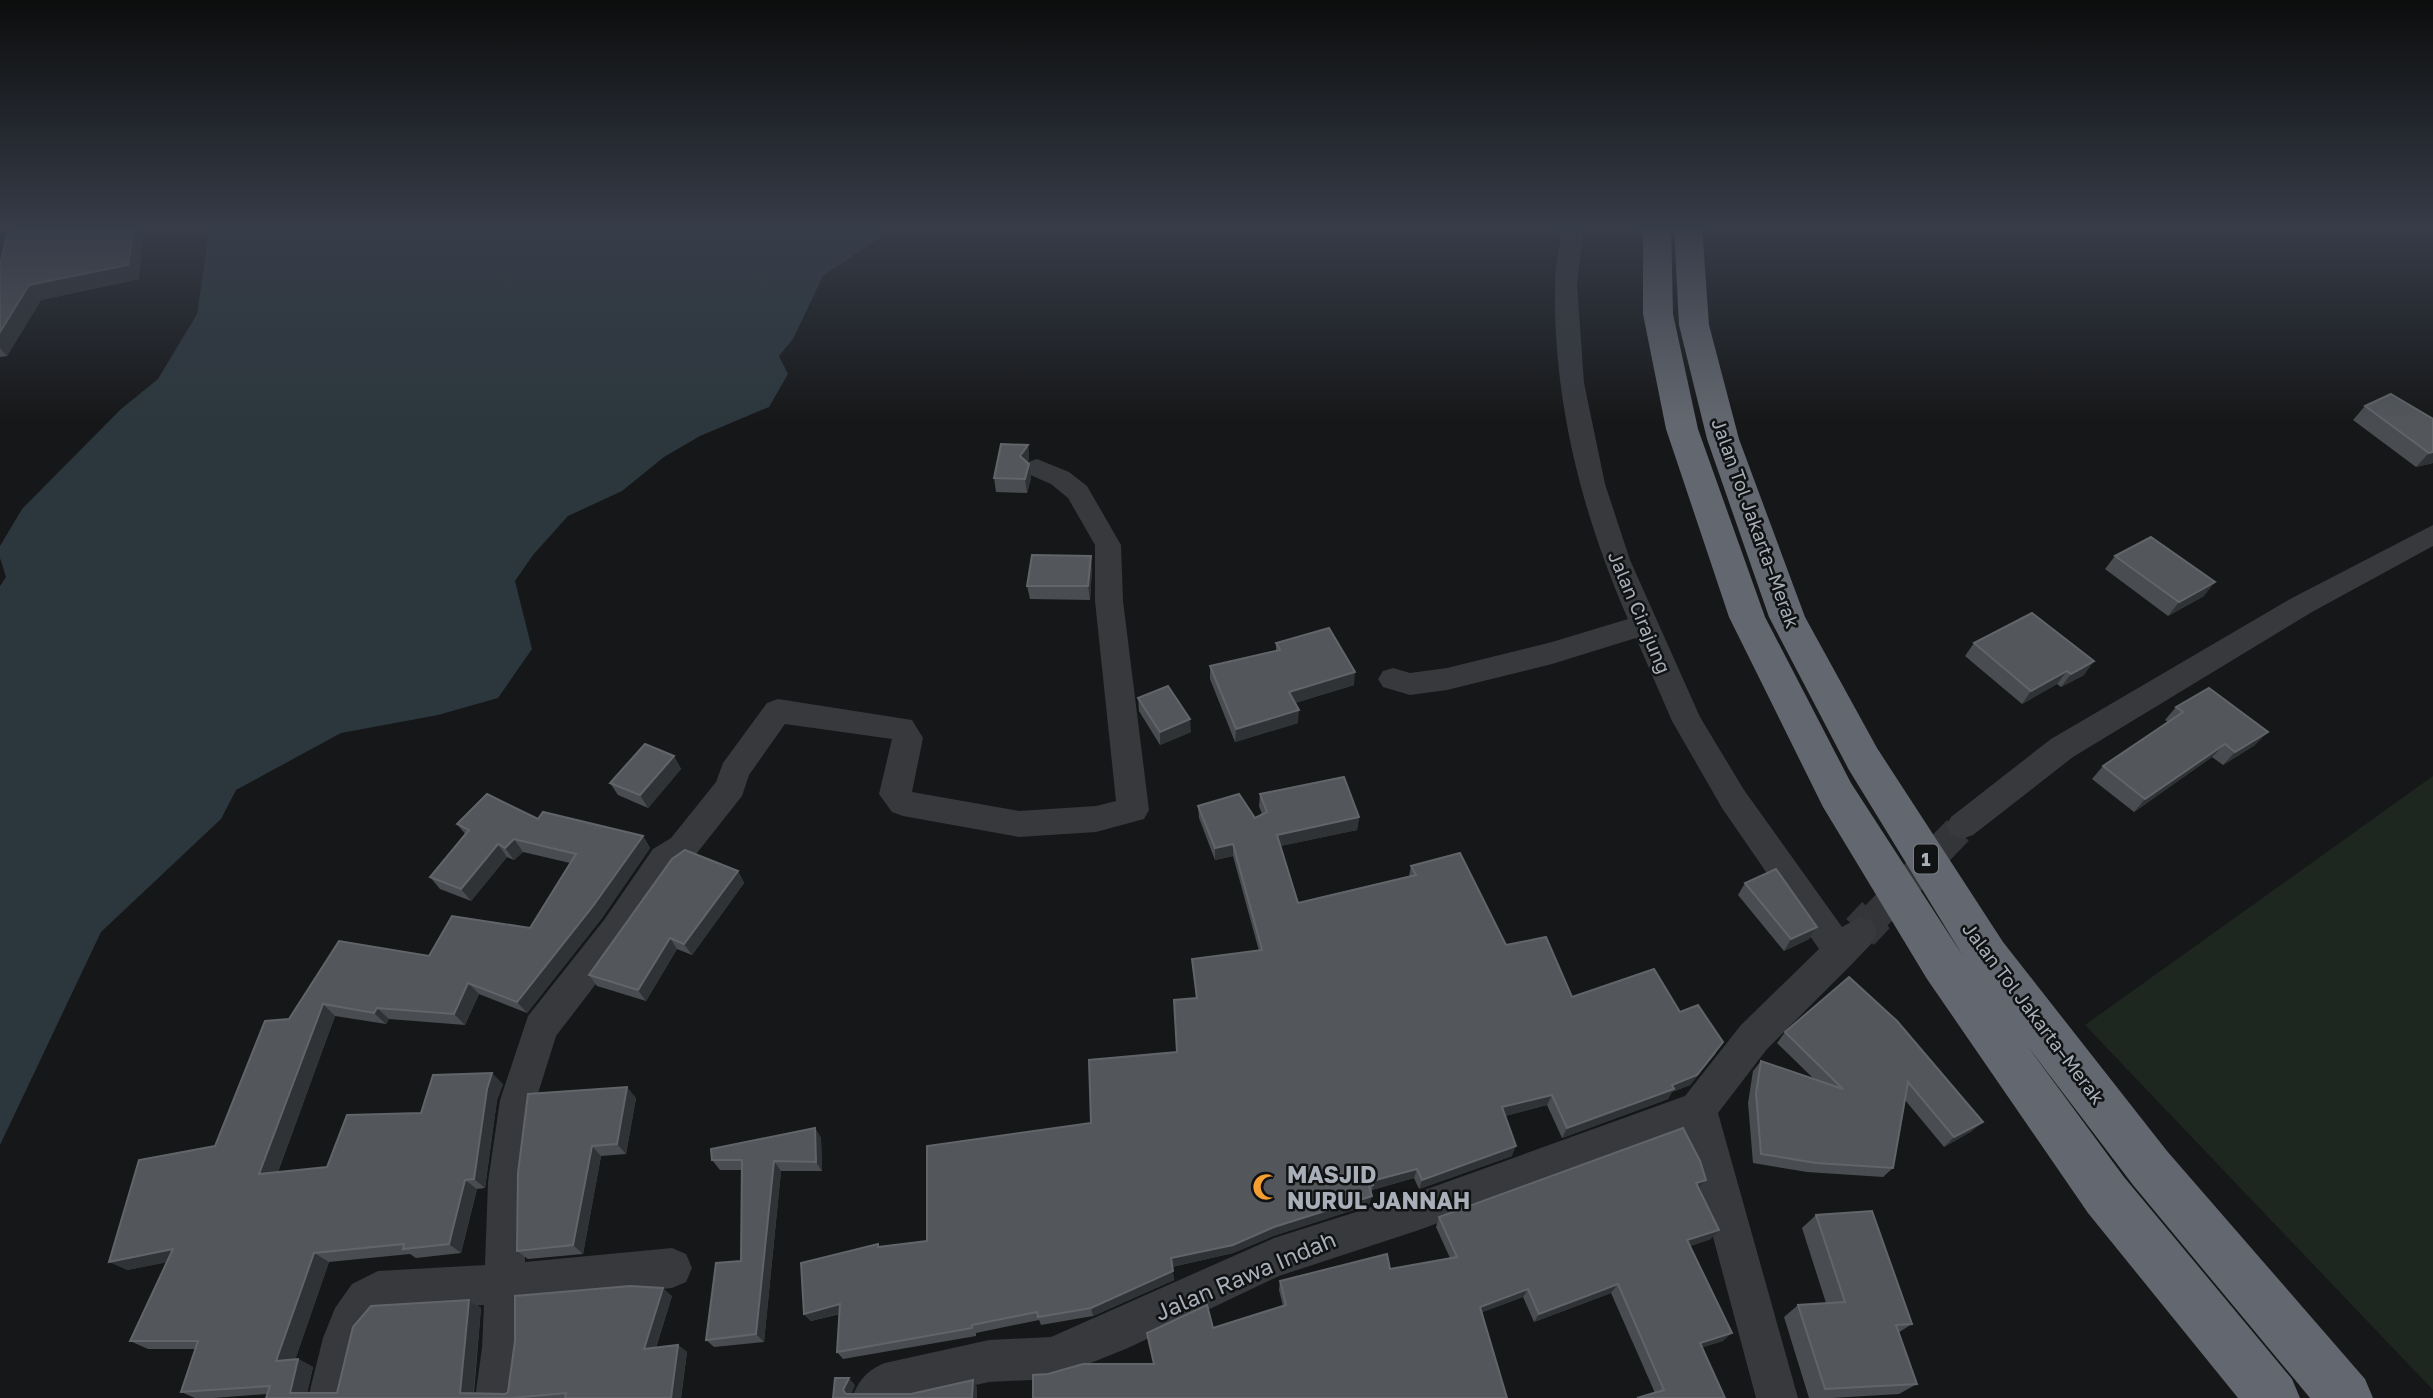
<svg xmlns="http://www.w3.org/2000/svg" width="2433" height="1398" font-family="'Golos Text',sans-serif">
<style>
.green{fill:#1e271f}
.water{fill:#2c373d}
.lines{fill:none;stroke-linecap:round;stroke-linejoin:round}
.minor-tunnel-far1{stroke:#333538;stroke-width:30;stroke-dasharray:30 15;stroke-linecap:butt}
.minor-tunnel{stroke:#333538;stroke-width:38;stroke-dasharray:38 19;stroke-linecap:butt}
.minor{fill:#37393d;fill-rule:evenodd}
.motorway{fill:#63676f;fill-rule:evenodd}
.wall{fill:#494c50}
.shaded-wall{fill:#303335}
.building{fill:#53575b;stroke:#61656a;stroke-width:2}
.labels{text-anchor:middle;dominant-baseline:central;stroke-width:5;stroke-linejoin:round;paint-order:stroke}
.shield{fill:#111213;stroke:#7b8087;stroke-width:2}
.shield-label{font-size:18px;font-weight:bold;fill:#a8afb9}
.street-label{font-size:19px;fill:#a8afb9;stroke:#111213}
.near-poi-label{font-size:23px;font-weight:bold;fill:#a8afb9;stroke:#111213;text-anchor:start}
.near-street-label{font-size:23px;fill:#a8afb9;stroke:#111213}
</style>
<rect width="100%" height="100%" fill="#161718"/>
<!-- green -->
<path class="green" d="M2433,776V1390L2085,1025Z"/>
<!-- water -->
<path class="water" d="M210,226L881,228V237L823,276L793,339L779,356L788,374L769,407L700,436L664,457L622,491L568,516L533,555L515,581L532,649L498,698L438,715L341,733L236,790L221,819L101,932L0,1145V586L6,577L0,558V546L22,509L121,409L158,379L197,314Z"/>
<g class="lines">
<!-- minor-tunnel-far1 -->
<path class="minor-tunnel-far1" d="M1875,917L1962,826"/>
<!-- minor-tunnel -->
<path class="minor-tunnel" d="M1860,932L1876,915"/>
<!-- minor -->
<g class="minor">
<path d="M1562,226H1584L1577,284L1584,383L1605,484L1630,560L1700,717L1744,790L1842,927L1860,917L1872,921L1877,932L1872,943L1853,963L1767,1049L1718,1113L1798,1398H1756L1685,1132L1419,1230L1279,1276L1128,1348L1051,1379L989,1382L916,1398H852C859,1380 867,1370 885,1363L989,1340L1051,1337L1274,1238L1419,1192L1685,1096L1741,1025L1819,949L1722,808L1672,721L1636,638L1552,664L1447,690L1410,695L1383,687L1378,679L1383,671L1393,668L1410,673L1447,668L1552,642L1628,619C1582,514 1553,401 1555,285C1555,266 1560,246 1562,226Z"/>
<path d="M1037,459L1069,472L1087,486L1121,545L1123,601L1149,810L1144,819L1096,832L1019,837L903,816L892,812L879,794L892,739L785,724L749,775L742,796L693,858L677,869L628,942L556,1036L536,1100L526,1182L525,1262L672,1248L686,1254L692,1268L686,1282L672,1288L524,1302V1348L517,1398H475L482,1348L484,1305L384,1311L365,1334L350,1398H308L323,1338L335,1308L352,1284L378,1271L485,1265L488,1182L500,1100L528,1016L604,920L653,849L671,838L716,782L723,763L767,703L778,699L912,720L923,738L912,792L1019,811L1096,806L1116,801L1095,601V545L1068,498L1051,484L1028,474L1024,468L1028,462Z"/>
<path d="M2433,525V546L2312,612L2073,757L1973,835L1962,839L1951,835L1946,826L1951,817L2051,739L2292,598Z"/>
</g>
<!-- motorway -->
<path class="motorway" d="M1643,226H1671L1673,314L1698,429L1765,617L1851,783L1963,956L1849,770L1769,617L1707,439L1679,325L1674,226H1702L1709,325L1739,439L1805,617L1877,748L2003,942L2167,1151L2365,1379L2373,1398H2310L2133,1185L2026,1044L2124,1177L2292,1379L2300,1398H2238L2088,1213L1927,979L1823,807L1729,617L1666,429L1643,314Z"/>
</g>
<!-- wall -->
<g class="wall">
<path d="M0,265L139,279L41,300L7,356L0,357Z"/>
<path d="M2365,406L2433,419V463L2416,467L2353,420Z"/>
<path d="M1028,445L1029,459L1027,463L1031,478L1027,493L996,492L994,478Z"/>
<path d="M2115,556L2204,596L2168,616L2105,569Z"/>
<path d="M1092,569L1090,600L1030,599L1027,586Z"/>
<path d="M1276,643L1354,685L1295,703L1298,723L1235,742L1210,679V666L1276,651Z"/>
<path d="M1974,643L2084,675L2061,687L2057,684L2022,704L1965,656Z"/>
<path d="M1138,698L1191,732L1160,745L1139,711Z"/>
<path d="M2176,707L2255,745L2223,765L2212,757L2134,812L2092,779L2103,766L2168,722L2165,720Z"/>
<path d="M674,756L681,769L648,808L618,795L610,783Z"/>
<path d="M1260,794L1359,817L1357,830L1280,846L1298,903L1409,876L1411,866L1506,945L1572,997L1680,1012L1716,1053L1690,1085L1672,1092L1668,1099L1562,1138L1547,1105L1505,1116L1512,1156L1419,1189L1414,1178L1372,1190L1369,1205L1273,1236L1233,1253L1172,1267L1174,1280L1093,1316L1041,1325L1039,1320L976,1333V1336L843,1359L837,1352L840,1314L811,1321L804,1314L878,1244L880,1247L927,1241L1091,1123L1177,1052L1196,998L1192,959L1259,951L1233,856L1215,860L1199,818L1198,806L1255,818L1262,814L1259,806Z"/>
<path d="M538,819L643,836L650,848L602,918L527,1013L479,994L465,1025L389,1019L386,1024L335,1016L278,1172L327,1167L421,1113L503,1084L497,1100L485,1188L477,1189L461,1253L416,1258L410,1254L329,1262L295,1360L298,1359L313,1367L307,1393H337L469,1300L481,1308L474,1393L505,1394L672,1296L656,1348L678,1345L687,1352L681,1398H266L267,1394L214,1398H195L181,1392L195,1349H148L130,1341L167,1262L127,1270L215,1146L289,1019L429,956L530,928L570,863L523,852L514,860L507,857L471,901L440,889L430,877L466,835L457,824Z"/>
<path d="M738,871L744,883L692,955L677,949L646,1001L597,986L589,975Z"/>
<path d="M1745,883L1817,927L1809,939L1784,951L1738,895Z"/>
<path d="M1849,977L1972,1131L1944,1147L1905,1100L1893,1168L1883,1177L1807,1172L1753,1163L1748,1103L1753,1071L1761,1061L1814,1079L1777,1043L1785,1032Z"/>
<path d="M528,1094L636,1098L626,1154L601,1156L583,1254L528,1259L517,1251Z"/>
<path d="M815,1128L821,1138L822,1171H781L764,1342L714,1347L706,1340L741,1261L742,1170H720L712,1160Z"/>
<path d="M1706,1180L1699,1189L1711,1239L1690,1246L1723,1341L1702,1347L1725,1398L1655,1393L1611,1293L1534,1322L1523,1297L1482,1312L1507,1398L1048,1374L1153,1364L1213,1328L1283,1306L1279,1290L1280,1281L1390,1269L1450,1258L1436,1227L1439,1217Z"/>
<path d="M1816,1215L1912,1324L1898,1333L1917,1384L1899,1394L1832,1398H1809L1784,1317L1798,1305L1826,1303L1802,1228Z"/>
</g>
<!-- shaded-wall -->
<g class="shaded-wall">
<path d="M134,226H145L139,279L41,300L7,356L0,348V332L29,285Z"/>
<path d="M1028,445L1029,459L1022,469L1020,456Z"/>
<path d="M2433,452V463L2416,467L2429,453Z"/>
<path d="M1029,464L1031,478L1027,493L1025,479Z"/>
<path d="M1091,556L1092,569L1090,600L1088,586Z"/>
<path d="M2215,582L2204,596L2168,616L2179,602Z"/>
<path d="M2094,661L2084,675L2061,687L2071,674Z"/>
<path d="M2067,671L2057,684L2022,704L2031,691Z"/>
<path d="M1355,672L1354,685L1288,705L1289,692Z"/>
<path d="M1299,710L1298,723L1235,742L1236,729Z"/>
<path d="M1190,719L1191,732L1160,745V732Z"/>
<path d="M2268,732L2255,745L2223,765L2235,752Z"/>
<path d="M2225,744L2212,757L2134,812L2145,799Z"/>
<path d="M674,756L681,769L648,808L640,795Z"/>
<path d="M1359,817L1357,830L1276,847L1277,835Z"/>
<path d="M643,836L650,848L602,918L527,1013L517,1002Z"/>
<path d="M514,839L523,852L514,860L505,848Z"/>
<path d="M498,844L507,857L471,901L461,889Z"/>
<path d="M1233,844V856L1215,860V848Z"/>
<path d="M738,871L744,883L692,955L684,944Z"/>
<path d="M1817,927L1809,939L1784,951L1791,939Z"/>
<path d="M670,938L677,949L646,1001L638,990Z"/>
<path d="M468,983L479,994L465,1025L454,1014Z"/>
<path d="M323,1004L335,1016L274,1183L259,1174Z"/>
<path d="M377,1008L389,1019L386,1024L374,1013Z"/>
<path d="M1723,1042L1690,1085L1672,1092L1668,1099L1562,1138L1567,1128L1672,1085Z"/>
<path d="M492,1073L503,1084L497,1100L485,1188L474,1179L487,1089Z"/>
<path d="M627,1087L636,1098L626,1154L617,1144Z"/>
<path d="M1552,1095L1547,1105L1498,1118L1502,1107Z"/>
<path d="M1983,1122L1972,1131L1944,1147L1954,1137Z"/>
<path d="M815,1128L821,1138L822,1171L816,1162Z"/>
<path d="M592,1146L601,1156L583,1254L573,1245Z"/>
<path d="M1516,1146L1512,1156L1419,1189L1422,1180Z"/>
<path d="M774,1161L781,1171L764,1342L756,1334Z"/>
<path d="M1417,1169L1414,1178L1372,1190L1373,1185L1372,1181Z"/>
<path d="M465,1180L477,1189L461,1253L449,1244Z"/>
<path d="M1706,1180L1698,1190L1696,1183Z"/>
<path d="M1372,1196L1369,1205L1273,1236L1233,1253L1172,1267L1171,1258Z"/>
<path d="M1719,1230L1711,1239L1680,1250L1687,1240Z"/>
<path d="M173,1249L190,1258L127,1270L109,1262Z"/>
<path d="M314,1253L329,1262L292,1369L276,1361Z"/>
<path d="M1173,1271L1174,1280L1093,1316L1091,1308Z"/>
<path d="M1618,1284L1611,1293L1534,1322L1539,1314Z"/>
<path d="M663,1288L672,1296L653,1357L644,1349Z"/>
<path d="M1528,1289L1523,1297L1475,1315L1480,1307Z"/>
<path d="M469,1300L481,1308L473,1398L460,1393Z"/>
<path d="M840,1304L846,1312L811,1321L804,1314Z"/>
<path d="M1732,1333L1723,1341L1692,1351L1700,1343Z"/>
<path d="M678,1345L687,1352L681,1398H671Z"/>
<path d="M298,1359L313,1367L306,1398L290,1393Z"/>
<path d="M849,1378L855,1385L850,1398L843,1390Z"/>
<path d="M973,1380L977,1387V1398H972Z"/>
</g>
<!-- building -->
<g class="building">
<path d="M48,226H134L128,265L29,285L0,332V265L7,234Z"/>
<path d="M2391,394L2433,419V452L2429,453L2365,406Z"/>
<path d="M1001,444L1028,445L1020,456L1029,464L1025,479L994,478Z"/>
<path d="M2151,537L2215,582L2179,602L2115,556Z"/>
<path d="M1032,555L1091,556L1088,586H1027Z"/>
<path d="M2032,613L2094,661L2071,674L2067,671L2031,691L1974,643Z"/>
<path d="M1329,628L1355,672L1289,692L1299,710L1236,729L1210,666L1280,650L1276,643Z"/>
<path d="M1168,686L1190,719L1160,732L1138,698Z"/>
<path d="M2209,688L2268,732L2235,752L2225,744L2145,799L2103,766L2183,712L2176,707Z"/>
<path d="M645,744L674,756L640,795L610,783Z"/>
<path d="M1344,777L1359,817L1277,835L1298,903L1416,875L1411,866L1460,853L1506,945L1546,937L1572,997L1654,969L1680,1012L1698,1005L1723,1042L1697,1075L1672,1085L1674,1089L1567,1128L1552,1095L1502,1107L1516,1146L1422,1180L1417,1169L1372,1181L1373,1185L1369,1186L1372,1196L1274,1227L1233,1245L1171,1258L1173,1271L1091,1308L1038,1317L1037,1312L972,1325V1328L837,1352L840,1304L804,1314L801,1263L878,1244V1247L927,1241V1146L1091,1123L1089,1060L1177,1052L1174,1000L1197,998L1192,959L1262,950L1233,844L1215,848L1198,806L1239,794L1255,818L1267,812L1260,794Z"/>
<path d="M487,794L538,819L543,812L643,836L593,906L517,1002L468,983L454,1014L377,1008L374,1013L323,1004L259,1174L327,1167L347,1115L421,1113L433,1075L492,1073L487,1089L474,1179L465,1180L449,1244L403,1249L404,1244L314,1253L276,1361L298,1359L290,1393H337L353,1327L371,1306L469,1300L460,1393L505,1394L508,1392L515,1341V1296L630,1286L663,1288L644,1349L678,1345L671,1398H565L566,1393L512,1398H266L270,1386L181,1392L198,1341H130L173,1249L109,1262L139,1160L215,1146L265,1021L289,1019L339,941L429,956L452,916L530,928L576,854L514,839L505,848L498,844L461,889L430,877L469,830L457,824Z"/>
<path d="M685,850L738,871L684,944L670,938L638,990L589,975L672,859Z"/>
<path d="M1776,869L1817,927L1791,939L1745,883Z"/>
<path d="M1849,977L1897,1021L1983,1122L1954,1137L1908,1082L1893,1168L1816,1163L1761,1154L1756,1093L1761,1061L1843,1089L1785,1032Z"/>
<path d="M627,1087L617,1144L592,1146L573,1245L517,1251L518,1173L528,1094Z"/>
<path d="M815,1128L816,1162L774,1161L756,1334L706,1340L716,1263L741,1261L742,1160H712L711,1149Z"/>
<path d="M1683,1128L1700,1161L1706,1180L1696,1183L1719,1230L1687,1240L1732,1333L1700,1343L1725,1398H1637L1664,1390L1618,1284L1539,1314L1528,1289L1480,1307L1507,1398H1033V1375L1048,1374L1083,1364H1154L1147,1333L1207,1305L1213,1328L1286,1305L1280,1281L1387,1254L1390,1269L1457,1257L1439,1217Z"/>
<path d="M1872,1211L1912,1324L1896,1325L1917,1384L1825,1389L1798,1305L1845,1302L1816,1215Z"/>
<path d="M835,1378H849L843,1390L846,1394H911L973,1380L972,1398H833Z"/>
</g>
<!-- sky -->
<linearGradient id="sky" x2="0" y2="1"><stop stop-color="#0c0d0d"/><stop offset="0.54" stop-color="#363c48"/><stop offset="1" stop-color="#363c48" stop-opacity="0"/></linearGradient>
<rect width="2433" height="422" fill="url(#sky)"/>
<!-- icons -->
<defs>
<symbol id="mosque-bare" viewBox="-9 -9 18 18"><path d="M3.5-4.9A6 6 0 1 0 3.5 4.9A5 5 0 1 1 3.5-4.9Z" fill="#f59e32" stroke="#111213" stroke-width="2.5" paint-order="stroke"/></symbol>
</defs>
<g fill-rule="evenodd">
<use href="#mosque-bare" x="1247" y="1168" width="38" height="38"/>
</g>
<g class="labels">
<!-- shield labels -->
<rect class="shield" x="1914" y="844.5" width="24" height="29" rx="5"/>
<g class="shield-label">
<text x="1926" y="859">1</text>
</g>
<!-- street labels -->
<g class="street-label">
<text transform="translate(1756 523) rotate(70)">Jalan Tol Jakarta–Merak</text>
<text transform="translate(1640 612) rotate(67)">Jalan Cirajung</text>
<text transform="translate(2034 1013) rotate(53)">Jalan Tol Jakarta–Merak</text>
</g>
<!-- near-poi labels -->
<g class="near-poi-label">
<text x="1287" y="1174">MASJID<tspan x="1287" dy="26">NURUL JANNAH</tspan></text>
</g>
<!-- near-street labels -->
<g class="near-street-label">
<text transform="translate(1245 1275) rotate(-23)">Jalan Rawa Indah</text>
</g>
</g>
</svg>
